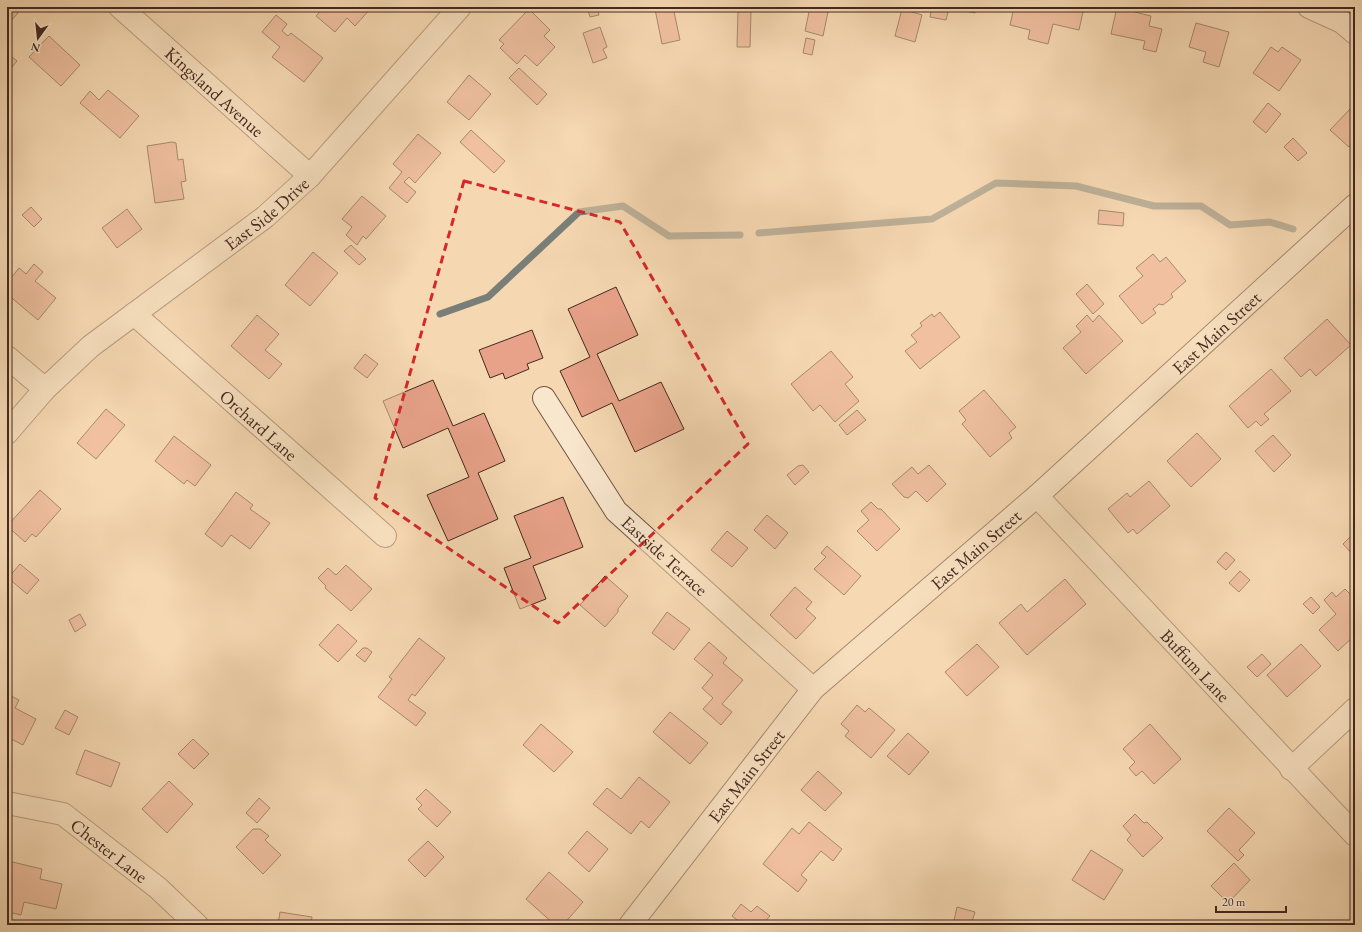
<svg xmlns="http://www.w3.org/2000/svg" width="1362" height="932" font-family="'EB Garamond',serif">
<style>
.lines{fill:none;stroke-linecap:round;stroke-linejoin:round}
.stream{stroke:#797f78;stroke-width:7}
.building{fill:#e8a289;stroke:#432920}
.street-casing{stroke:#705544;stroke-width:24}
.secondary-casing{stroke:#432920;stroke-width:24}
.street{stroke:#f8e6cd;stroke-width:22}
.secondary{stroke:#f8e6cd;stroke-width:22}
.marked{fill:none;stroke:#d62828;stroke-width:3;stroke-dasharray:8 5;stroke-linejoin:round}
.labels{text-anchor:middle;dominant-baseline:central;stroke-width:3.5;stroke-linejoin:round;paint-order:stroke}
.street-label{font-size:18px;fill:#432920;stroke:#f8e6cd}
</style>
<rect width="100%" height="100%" fill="#f5d8b2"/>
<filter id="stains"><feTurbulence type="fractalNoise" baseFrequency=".005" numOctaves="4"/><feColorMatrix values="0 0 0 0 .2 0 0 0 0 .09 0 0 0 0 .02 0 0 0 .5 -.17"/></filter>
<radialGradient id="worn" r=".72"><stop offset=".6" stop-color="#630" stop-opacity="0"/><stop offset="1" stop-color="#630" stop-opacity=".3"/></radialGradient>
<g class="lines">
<!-- stream -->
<g class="stream">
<path d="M759,233L932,219L996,183L1076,186L1154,206H1201L1230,225L1270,222L1293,229"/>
<path d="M440,314L488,297L579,212L623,206L669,236L740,235"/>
</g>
</g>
<!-- building -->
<g class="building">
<path d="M7,7H11L18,13L7,25Z"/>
<path d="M324,7L330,12L335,7H372L355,26L347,18L335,32L316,16Z"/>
<path d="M587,7H612L598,11L599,15L590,17Z"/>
<path d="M664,7H673L680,40L662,44L655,9Z"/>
<path d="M810,7L828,12L823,36L805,31Z"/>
<path d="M932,7H976L975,13L949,8L946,20L930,17Z"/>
<path d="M1014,7H1084L1079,30L1053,24L1048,44L1028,39L1030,30L1010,25Z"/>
<path d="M1117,7H1132L1131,11L1151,16L1149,26L1162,29L1156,52L1143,49L1145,41L1111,34Z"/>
<path d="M529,9L550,30L544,36L555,47L537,66L525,55L517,64L500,48L504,44L499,40Z"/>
<path d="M902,9L922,15L915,42L895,36Z"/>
<path d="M738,11H751L750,47H737Z"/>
<path d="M276,15L287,24L282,31L288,36L291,33L323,58L304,82L272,57L280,47L262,32Z"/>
<path d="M1196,23L1229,32L1219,67L1203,62L1206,52L1189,47Z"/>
<path d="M600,27L607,47L603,49L607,58L593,63L583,33Z"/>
<path d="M49,36L80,65L61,86L29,57Z"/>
<path d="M806,38L815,40L812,55L803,53Z"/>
<path d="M1271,47L1278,52L1282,47L1301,60L1279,91L1253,73Z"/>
<path d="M7,53L17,61L7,73Z"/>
<path d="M519,68L547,94L537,105L509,78Z"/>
<path d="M469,75L491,94L469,120L447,102Z"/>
<path d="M108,90L139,116L120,138L80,103L90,91L99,100Z"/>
<path d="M1268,103L1281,114L1266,133L1253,122Z"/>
<path d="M1352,107L1355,109V141L1349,147L1330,130Z"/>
<path d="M471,130L505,161L494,173L460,142Z"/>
<path d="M418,134L441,153L415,183L409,177L404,182L416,192L407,203L389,188L402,172L393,164Z"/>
<path d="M1293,138L1307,153L1298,161L1284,147Z"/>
<path d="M172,142L176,143L178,160L183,159L186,181L181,182L184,199L155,203L147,146Z"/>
<path d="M362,196L386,216L366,239L363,236L357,245L346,235L352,227L342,219Z"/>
<path d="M31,207L42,219L34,227L22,215Z"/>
<path d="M127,209L142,229L117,248L102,228Z"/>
<path d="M1099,210L1124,213L1123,226L1098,224Z"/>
<path d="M351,245L366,259L359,265L344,251Z"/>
<path d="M313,252L338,273L310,306L285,285Z"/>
<path d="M1153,254L1160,262L1166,257L1186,281L1171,294L1173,297L1163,305L1159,304L1153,309L1156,313L1142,324L1119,296L1143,276L1136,268Z"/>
<path d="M34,264L43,272L35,281L56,298L38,320L7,294V283L19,268L26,274Z"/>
<path d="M1087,284L1104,304L1093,314L1076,294Z"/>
<path d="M616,287L638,335L597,354L619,401L661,382L684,429L635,452L612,403L582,417L560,371L590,357L568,309Z"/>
<path d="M940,312L960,337L920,369L905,351L917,342L911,335L922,326L920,323L932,314L934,317Z"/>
<path d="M257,315L279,334L265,350L282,364L269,379L231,346Z"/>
<path d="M1087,315L1093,322L1099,315L1123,341L1086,374L1063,348L1081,332L1076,326Z"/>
<path d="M1327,319L1351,345L1316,376L1310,369L1301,377L1284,358Z"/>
<path d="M532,330L543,358L527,364L529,369L505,379L503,373L490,378L479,350Z"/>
<path d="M831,351L853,377L845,384L859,401L835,422L820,405L813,411L791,384Z"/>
<path d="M365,354L378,364L367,378L354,368Z"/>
<path d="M1271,369L1291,391L1264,414L1269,419L1261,426L1256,421L1248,428L1229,406Z"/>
<path d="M433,380L453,426L484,413L505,461L478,473L498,519L448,541L427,495L469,477L448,428L403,448L383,401Z"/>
<path d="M984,390L1016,427L1009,433L1012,438L990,457L962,424L966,420L959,411Z"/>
<path d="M106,409L125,425L96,459L77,443Z"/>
<path d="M857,410L866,420L847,435L839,425Z"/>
<path d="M1197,433L1221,459L1191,487L1167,461Z"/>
<path d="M1273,435L1291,455L1274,472L1255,451Z"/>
<path d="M174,436L211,465L195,486L187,480L184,484L155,461Z"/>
<path d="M803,465L809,472L795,485L787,475L798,466Z"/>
<path d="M929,465L946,484L927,502L916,491L908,498L904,497L892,484L912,467L918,474Z"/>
<path d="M1149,481L1170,506L1137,534L1133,529L1128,533L1108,509L1127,493L1130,497Z"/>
<path d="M40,490L61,509L36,537L32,534L25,542L7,526Z"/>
<path d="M236,492L253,505L250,509L270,523L250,549L231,535L222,547L205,534Z"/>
<path d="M563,497L583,547L533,566L546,599L520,609L504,568L531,558L514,516Z"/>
<path d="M871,502L878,509H881L900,529L877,551L857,531L869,520L861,511Z"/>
<path d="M767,515L788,533L775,549L754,530Z"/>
<path d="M727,531L748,548L732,567L711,550Z"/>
<path d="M1354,533L1355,535V557L1343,544Z"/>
<path d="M827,546L861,576L844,595L814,569L826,557L821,553Z"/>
<path d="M1226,552L1235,560L1226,570L1217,562Z"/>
<path d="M20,564L39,580L27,594L8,578Z"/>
<path d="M346,565L372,589L351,611L325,588L326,586L318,578L328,568L336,575Z"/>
<path d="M1240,571L1250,580L1239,592L1229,583Z"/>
<path d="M605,576L628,596L618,609V612L605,627L580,605Z"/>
<path d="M1065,579L1086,604L1027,655L999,623L1021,604L1027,612Z"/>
<path d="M795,587L812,602L806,609L816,618L796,639L770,615Z"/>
<path d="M1345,589L1355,599V635L1338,651L1319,630L1336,614L1324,600L1332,592L1336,597Z"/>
<path d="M1311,597L1320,607L1313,614L1303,604Z"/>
<path d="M667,612L690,629L674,650L652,633Z"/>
<path d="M80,614L86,625L75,632L69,620Z"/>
<path d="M338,624L357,641L338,662L319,645Z"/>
<path d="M419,638L445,658L415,696L412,694L408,700L426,713L416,726L378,697L392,679L389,677Z"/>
<path d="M709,642L727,658L723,663L743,680L722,704L732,712L721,725L703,709L713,698L702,688L713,675L694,659Z"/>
<path d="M977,644L999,667L967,696L945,672Z"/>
<path d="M1301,644L1321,666L1287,697L1267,675Z"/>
<path d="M363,648H367L372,652L365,662L356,655Z"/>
<path d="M1262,654L1271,664L1257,677L1247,667Z"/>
<path d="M7,694L19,700L15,708L36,719L23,745L7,737Z"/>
<path d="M857,705L865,712L869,708L895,730L871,758L845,736L849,731L841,724Z"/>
<path d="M65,710L78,717L69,735L55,728Z"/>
<path d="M670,712L708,743L690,764L653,732Z"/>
<path d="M541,724L573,752L554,772L523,745Z"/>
<path d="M1150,724L1181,759L1154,784L1142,771L1136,776L1129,768L1135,762L1123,749Z"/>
<path d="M908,733L929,752L909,775L887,756Z"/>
<path d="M193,739L209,754L194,769L178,754Z"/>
<path d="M85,750L120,763L111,787L76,774Z"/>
<path d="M818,771L842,793L825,811L801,790Z"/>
<path d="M639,777L670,802L649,828L641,821L631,834L593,804L607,788L621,799Z"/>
<path d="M169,781L193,804L167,833L142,809Z"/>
<path d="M426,789L451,812L437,827L418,809L422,805L416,799Z"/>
<path d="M259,798L270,808L257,823L246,813Z"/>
<path d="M1229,808L1255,833L1239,850L1244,855L1238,861L1207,831Z"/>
<path d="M1135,814L1144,823L1147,822L1163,838L1143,857L1127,840L1131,835L1123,826Z"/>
<path d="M809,822L842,849L833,861L821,851L801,875L807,880L798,892L763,864L792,828L799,834Z"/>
<path d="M253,829H260L269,836L265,840L281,855L263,874L236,847Z"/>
<path d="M587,831L608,849L589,872L568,853Z"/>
<path d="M428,841L444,857L425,877L408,860Z"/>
<path d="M1091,850L1123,870L1104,900L1072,880Z"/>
<path d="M8,861L42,869L40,879L62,884L56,909L24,902L21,915L8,912L11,897L7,896Z"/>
<path d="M1234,863L1250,880L1228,903L1211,886Z"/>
<path d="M549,872L583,902L563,925H555L526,899Z"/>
<path d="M741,904L751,912L757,906L770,916L762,925H734L738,921L732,916Z"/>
<path d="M957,907L975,912L971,925H953Z"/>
<path d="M280,912L312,917L311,925H278Z"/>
<path d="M1330,921V925H1300L1299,924Z"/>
</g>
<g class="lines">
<defs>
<g id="street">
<path id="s1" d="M120,7L310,176"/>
<path d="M1309,7L1342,22L1355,33"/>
<path id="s2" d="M134,314L385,536"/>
<path d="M7,357L45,389"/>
<path id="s3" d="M544,398L616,511L813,689"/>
<path id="s4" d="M7,433L45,389L91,346L265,217L310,176L460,7"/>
<path id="s5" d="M1037,496L1355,835"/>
<path d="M1291,769L1355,709"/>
<path id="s6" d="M7,803L63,814L158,888L197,925"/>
</g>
<g id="secondary">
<path id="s7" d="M630,925L813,689L1037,496L1355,205"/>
</g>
</defs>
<!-- street casing -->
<use href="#street" class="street-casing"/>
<!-- secondary casing -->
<use href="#secondary" class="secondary-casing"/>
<!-- street -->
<use href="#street" class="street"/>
<!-- secondary -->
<use href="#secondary" class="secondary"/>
</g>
<!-- marked area -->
<path d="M0 0H1362V932H0ZM464,181L620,222L748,444L558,623L375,498Z" fill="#f5d8b2" fill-opacity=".55" fill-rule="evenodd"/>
<path class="marked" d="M464,181L620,222L748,444L558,623L375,498Z"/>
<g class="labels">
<!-- street labels -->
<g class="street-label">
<text stroke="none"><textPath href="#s1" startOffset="127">Kingsland Avenue</textPath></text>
<text stroke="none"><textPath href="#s4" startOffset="341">East Side Drive</textPath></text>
<text stroke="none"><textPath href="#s7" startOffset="837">East Main Street</textPath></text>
<text stroke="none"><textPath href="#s2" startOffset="167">Orchard Lane</textPath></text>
<text stroke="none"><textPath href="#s7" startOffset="513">East Main Street</textPath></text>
<text stroke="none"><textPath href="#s3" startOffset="200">Eastside Terrace</textPath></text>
<text stroke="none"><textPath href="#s5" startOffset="232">Buffum Lane</textPath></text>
<text stroke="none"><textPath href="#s7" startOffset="189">East Main Street</textPath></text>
<text stroke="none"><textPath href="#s6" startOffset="116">Chester Lane</textPath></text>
</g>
</g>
<!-- margin -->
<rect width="1362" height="932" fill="none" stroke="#f5d8b2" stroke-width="24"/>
<rect x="8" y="8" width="1346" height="916" fill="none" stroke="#432920" stroke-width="2"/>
<rect x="12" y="12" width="1338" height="908" fill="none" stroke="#432920"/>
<!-- north arrow -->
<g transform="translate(38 38) rotate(195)" stroke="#f8e6cd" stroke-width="3" paint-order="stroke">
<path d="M0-3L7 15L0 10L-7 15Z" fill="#432920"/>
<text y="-6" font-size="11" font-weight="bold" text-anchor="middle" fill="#432920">N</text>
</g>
<!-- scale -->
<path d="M1216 906v6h70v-6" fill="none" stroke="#432920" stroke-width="2"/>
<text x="1222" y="906" font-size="12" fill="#432920" stroke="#f8e6cd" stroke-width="3" paint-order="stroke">20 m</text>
<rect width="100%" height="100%" filter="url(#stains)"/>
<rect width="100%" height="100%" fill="url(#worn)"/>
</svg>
